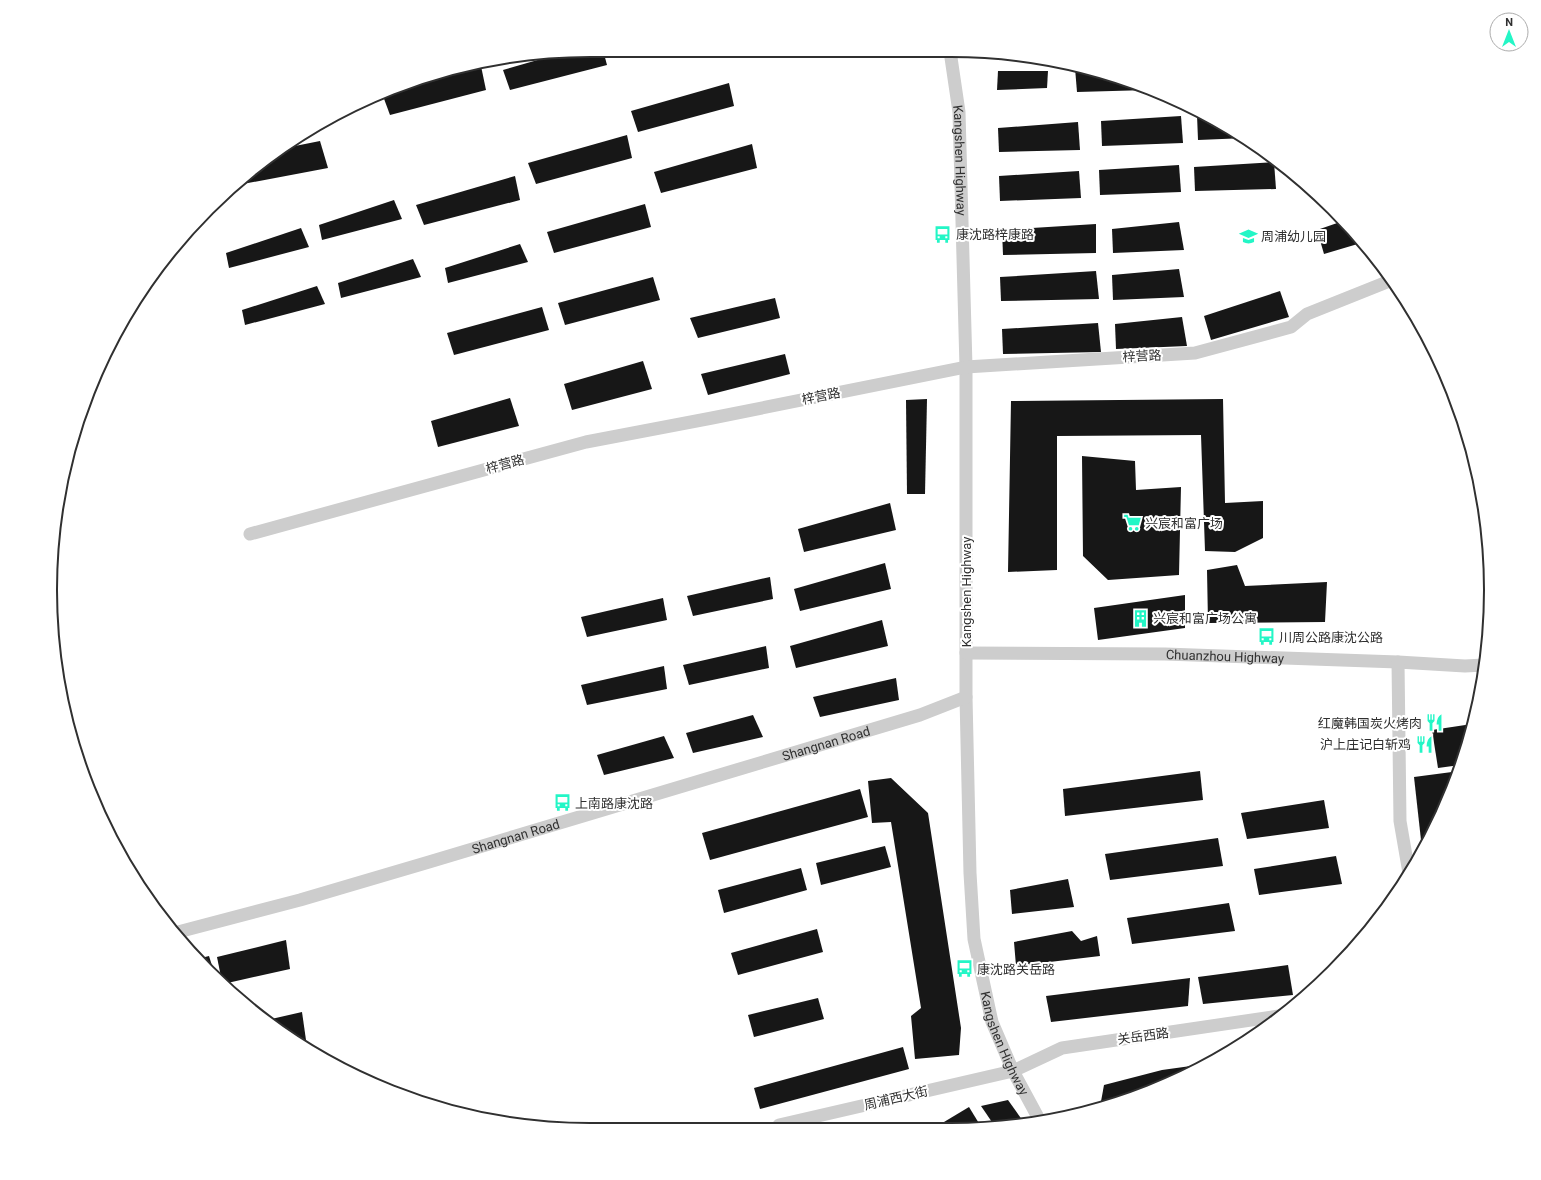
<svg xmlns="http://www.w3.org/2000/svg" width="1541" height="1180" font-family="Roboto,'Noto Sans SC',sans-serif">
<style>
.building{fill:#171717}
.lines{fill:none;stroke-linecap:round;stroke-linejoin:round}
.minor{stroke:#cdcdcd;stroke-width:13}
.labels{text-anchor:middle;dominant-baseline:central;stroke-width:4;stroke-linejoin:round;paint-order:stroke}
.street-label{font-size:13px;fill:#303030;stroke:#fff}
.poi-label{font-size:13px;fill:#303030;stroke:#fff;text-anchor:start}
.rim{fill:none;stroke:#303030;stroke-width:2}
</style>
<rect width="100%" height="100%" fill="#fff"/>
<!-- building -->
<g class="building">
<path d="M590,50H603L607,65L510,90L503,70L555,55Z"/>
<path d="M621,50H651V51L624,58Z"/>
<path d="M481,66L486,90L390,115L383,96L399,90Z"/>
<path d="M1083,67L1091,68L1148,90L1077,92L1075,68Z"/>
<path d="M998,71H1048L1047,88L997,90Z"/>
<path d="M729,83L734,106L638,132L631,111Z"/>
<path d="M1205,114L1230,129L1246,138L1198,140L1197,115Z"/>
<path d="M1181,116L1183,143L1102,146L1101,121Z"/>
<path d="M1078,122L1080,150L999,152L998,128Z"/>
<path d="M627,135L632,158L536,184L528,163Z"/>
<path d="M320,141L328,168L232,186L285,148Z"/>
<path d="M752,144L757,168L661,193L654,172Z"/>
<path d="M1274,162L1276,189L1195,191L1194,167Z"/>
<path d="M1179,165L1181,192L1100,195L1099,170Z"/>
<path d="M1079,171L1081,198L1000,201L999,176Z"/>
<path d="M515,176L520,200L424,225L416,205Z"/>
<path d="M394,200L402,219L322,240L319,225Z"/>
<path d="M645,204L651,227L554,253L547,232Z"/>
<path d="M1343,221L1361,243L1324,254L1317,230Z"/>
<path d="M1179,222L1184,250L1113,253L1112,229Z"/>
<path d="M1096,224V253L1003,255L1002,230Z"/>
<path d="M301,228L309,247L229,268L226,253Z"/>
<path d="M520,244L528,262L448,283L445,268Z"/>
<path d="M413,259L421,277L341,298L338,283Z"/>
<path d="M1179,269L1184,297L1113,300L1112,275Z"/>
<path d="M1096,271L1099,299L1001,301L1000,277Z"/>
<path d="M653,277L660,300L565,325L558,303Z"/>
<path d="M317,286L325,304L245,325L242,310Z"/>
<path d="M1280,291L1289,317L1211,340L1204,316Z"/>
<path d="M775,298L780,318L698,338L690,318Z"/>
<path d="M542,307L549,330L454,355L447,333Z"/>
<path d="M1182,317L1187,346L1116,349L1115,324Z"/>
<path d="M1098,323L1101,352L1003,354L1002,329Z"/>
<path d="M785,354L790,374L708,395L701,374Z"/>
<path d="M643,361L652,389L572,410L564,384Z"/>
<path d="M510,398L519,426L438,447L431,421Z"/>
<path d="M927,399L925,494H907L906,400Z"/>
<path d="M1223,399L1225,503L1263,501V538L1235,552L1205,551L1201,435L1057,436V570L1008,572L1011,401Z"/>
<path d="M1082,456L1135,461L1136,490L1181,487L1179,575L1108,580L1083,556Z"/>
<path d="M890,503L896,530L804,552L798,529Z"/>
<path d="M885,563L891,589L800,611L794,589Z"/>
<path d="M1237,565L1245,586L1327,582L1325,622L1208,623L1207,570Z"/>
<path d="M770,577L773,599L693,616L687,596Z"/>
<path d="M1185,595V628L1098,640L1094,608Z"/>
<path d="M663,598L667,620L587,637L581,617Z"/>
<path d="M882,620L888,646L796,668L790,646Z"/>
<path d="M766,646L769,668L689,685L683,665Z"/>
<path d="M664,666L667,689L587,705L581,685Z"/>
<path d="M896,678L899,700L820,717L813,697Z"/>
<path d="M753,715L763,737L693,753L686,733Z"/>
<path d="M1472,724L1460,765L1438,768L1432,730Z"/>
<path d="M664,736L674,758L604,775L597,755Z"/>
<path d="M1200,771L1203,800L1065,816L1063,789Z"/>
<path d="M1452,772L1454,784L1450,796L1422,849L1414,777Z"/>
<path d="M891,778L928,813L961,1028L959,1055L915,1059L911,1016L921,1008L891,822L872,823L868,781Z"/>
<path d="M860,789L868,817L710,860L702,833Z"/>
<path d="M1324,800L1329,828L1247,839L1241,813Z"/>
<path d="M1218,838L1223,866L1110,880L1105,854Z"/>
<path d="M885,846L891,867L821,885L816,863Z"/>
<path d="M1336,856L1342,884L1259,895L1254,869Z"/>
<path d="M801,868L807,890L724,913L718,890Z"/>
<path d="M1068,879L1074,907L1012,914L1010,890Z"/>
<path d="M1229,903L1235,931L1132,944L1127,918Z"/>
<path d="M817,929L823,952L738,975L731,953Z"/>
<path d="M1072,931L1081,941L1097,936L1100,956L1016,966L1014,942Z"/>
<path d="M286,940L290,969L223,984L222,982L217,957Z"/>
<path d="M209,956L215,975L201,958Z"/>
<path d="M1288,965L1293,995L1203,1004L1198,977Z"/>
<path d="M1190,978L1188,1006L1051,1022L1046,996Z"/>
<path d="M818,998L824,1019L754,1037L748,1015Z"/>
<path d="M302,1012L306,1040L298,1042L267,1020Z"/>
<path d="M903,1047L909,1069L760,1109L754,1088Z"/>
<path d="M1198,1065L1125,1101L1100,1107L1104,1085L1162,1070Z"/>
<path d="M1008,1100L1025,1124L994,1125L981,1106Z"/>
<path d="M969,1107L980,1125H939Z"/>
</g>
<g class="lines">
<!-- minor -->
<g class="minor">
<path id="s1" d="M950,51L959,112L966,367V697L970,873L974,939L992,1022L1013,1071L1040,1121"/>
<path d="M250,534L586,442L712,418L966,367L1195,353L1291,327L1307,314L1392,280"/>
<path id="s2" d="M966,653L1165,654L1398,662L1465,666L1484,665"/>
<path d="M1398,662L1400,821L1409,873"/>
<path id="s3" d="M178,932L300,900L429,862L920,715L966,697"/>
<path d="M779,1125L1013,1071L1062,1048L1279,1016"/>
</g>
</g>
<!-- icons -->
<defs>
<symbol id="bus-bare" viewBox="-9 -9 18 18"><path d="M-5-6H5V4H4V6H2V4H-2V6H-4V4H-5ZM-3.5-4V0h7V-4ZM-3.5 1.2v1.5H-2V1.2ZM2 1.2v1.5H3.5V1.2Z" fill="#23f6c6" stroke="#fff" stroke-width="2.5" paint-order="stroke"/></symbol>
<symbol id="school-bare" viewBox="-9 -9 18 18"><path d="M0-5L7-2L0 1L-7-2ZM-4 1L0 2.5L4 1V4Q0 6-4 4Z" fill="#23f6c6" stroke="#fff" stroke-width="2.5" paint-order="stroke"/></symbol>
<symbol id="supermarket-bare" viewBox="-9 -9 18 18"><path d="M-6-5.5h2.5l.6 2H6L4.5 2H-2.5L-4.4-4H-6ZM-1.5 3.2a1.3 1.3 0 1 0 .1 0ZM3 3.2a1.3 1.3 0 1 0 .1 0Z" fill="#23f6c6" stroke="#fff" stroke-width="2.5" paint-order="stroke"/></symbol>
<symbol id="building-bare" viewBox="-9 -9 18 18"><path d="M-4-6H4V6H1V3H-1V6H-4ZM-2.5-4.3h1.7v1.8h-1.7ZM.8-4.3h1.7v1.8H.8ZM-2.5-1h1.7V.8h-1.7ZM.8-1h1.7V.8H.8Z" fill="#23f6c6" stroke="#fff" stroke-width="2.5" paint-order="stroke"/></symbol>
<symbol id="restaurant-bare" viewBox="-9 -9 18 18"><path d="M-5-6h1v4h1v-4h1v4h1v-4h1v5L-1.5 .5V6h-2V.5L-5-1ZM5-6V6H3V1.5H1.5Q1.5-4 5-6Z" fill="#23f6c6" stroke="#fff" stroke-width="2.5" paint-order="stroke"/></symbol>
</defs>
<g fill-rule="evenodd">
<use href="#bus-bare" x="930" y="222" width="25" height="25"/>
<use href="#school-bare" x="1236" y="224" width="25" height="25"/>
<use href="#supermarket-bare" x="1120" y="510" width="25" height="25"/>
<use href="#building-bare" x="1128" y="606" width="25" height="25"/>
<use href="#bus-bare" x="1254" y="624" width="25" height="25"/>
<use href="#restaurant-bare" x="1422" y="710" width="25" height="25"/>
<use href="#restaurant-bare" x="1412" y="732" width="25" height="25"/>
<use href="#bus-bare" x="550" y="790" width="25" height="25"/>
<use href="#bus-bare" x="952" y="956" width="25" height="25"/>
</g>
<g class="labels">
<!-- street labels -->
<g class="street-label">
<text stroke="none"><textPath href="#s1" startOffset="110">Kangshen Highway</textPath></text>
<text transform="translate(1142 356) rotate(-3)">梓营路</text>
<text transform="translate(821 396) rotate(-11)">梓营路</text>
<text transform="translate(505 464) rotate(-15)">梓营路</text>
<text transform="translate(966 592) rotate(-90)">Kangshen Highway</text>
<text stroke="none"><textPath href="#s2" startOffset="259">Chuanzhou Highway</textPath></text>
<text stroke="none"><textPath href="#s3" startOffset="675">Shangnan Road</textPath></text>
<text stroke="none"><textPath href="#s3" startOffset="351">Shangnan Road</textPath></text>
<text transform="translate(1143 1036) rotate(-8)">关岳西路</text>
<text stroke="none"><textPath href="#s1" startOffset="998">Kangshen Highway</textPath></text>
<text transform="translate(896 1098) rotate(-13)">周浦西大街</text>
</g>
<!-- poi labels -->
<g class="poi-label">
<text x="956" y="234">康沈路梓康路</text>
<text x="1261" y="236">周浦幼儿园</text>
<text x="1145" y="523">兴宸和富广场</text>
<text x="1153" y="618">兴宸和富广场公寓</text>
<text x="1279" y="637">川周公路康沈公路</text>
<text x="1422" y="723" text-anchor="end">红魔韩国炭火烤肉</text>
<text x="1411" y="744" text-anchor="end">沪上庄记白斩鸡</text>
<text x="575" y="803">上南路康沈路</text>
<text x="977" y="969">康沈路关岳路</text>
</g>
</g>
<!-- crop -->
<path d="M0 0H1541V1180H0ZM590 57H951A533 533 0 0 1 1484 590V590A533 533 0 0 1 951 1123H590A533 533 0 0 1 57 590V590A533 533 0 0 1 590 57Z" fill="#fff" fill-rule="evenodd"/>
<path class="rim" d="M590 57H951A533 533 0 0 1 1484 590V590A533 533 0 0 1 951 1123H590A533 533 0 0 1 57 590V590A533 533 0 0 1 590 57Z"/>
<!-- north arrow -->
<g transform="translate(1509 32)"><circle r="19" fill="#ffffff" stroke="#acacac"/>
<path d="M0-3L7 15L0 10L-7 15Z" fill="#23f6c6"/>
<text y="-6" font-size="11" font-weight="bold" text-anchor="middle" fill="#303030">N</text>
</g>
</svg>
